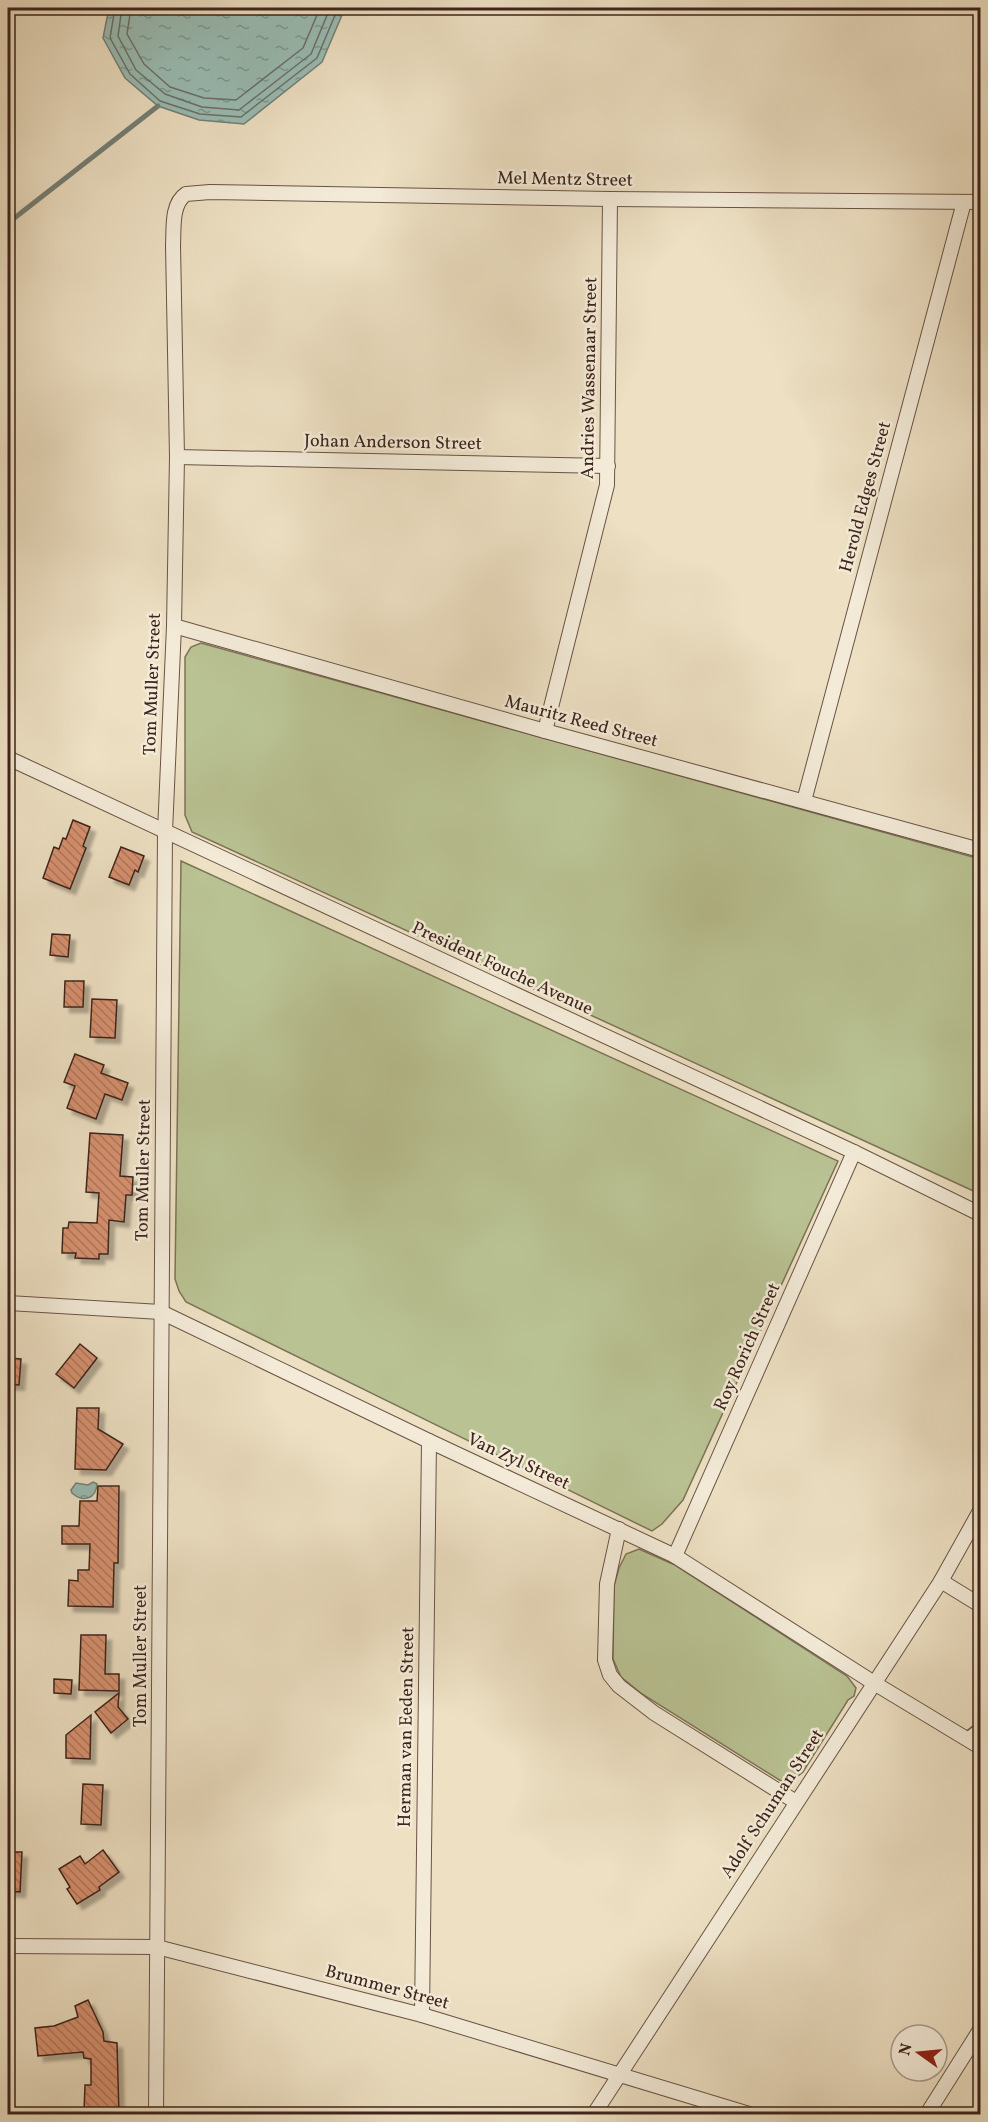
<svg xmlns="http://www.w3.org/2000/svg" width="988" height="2122" font-family="Vollkorn,serif">
<style>
.green{fill:#b9c293;stroke:#7c7357;stroke-width:1.5}
.water{fill:url(#water-ripples);stroke:#758077;stroke-width:1.5}
.lines{fill:none;stroke-linecap:round;stroke-linejoin:round}
.shore{stroke:#6c7068;stroke-width:1.5}
.stream{stroke:#758077;stroke-width:5}
.building{fill:url(#building-back-hatch);stroke:#3e241b;stroke-width:1.5;filter:url(#shadow)}
.lane-casing{stroke:#6a5345;stroke-width:10}
.street-casing{stroke:#6a5345;stroke-width:16}
.lane{stroke:#f3ebd8;stroke-width:7}
.street{stroke:#f3ebd8;stroke-width:14}
.labels{text-anchor:middle;dominant-baseline:central;stroke-width:5;stroke-linejoin:round;paint-order:stroke}
.street-label{font-size:18px;fill:#3e241b;stroke:#f3ebd8}
</style>
<defs>
<pattern id="water-ripples" width="26" height="14" patternUnits="userSpaceOnUse" patternTransform="scale(1.5)"><rect width="26" height="14" fill="#99bdb5"/><path d="M2 4q2-2 4 0t4 0M15 11q2-2 4 0t4 0" fill="none" stroke="#7e9992"/></pattern>
<pattern id="building-back-hatch" width="6" height="6" patternUnits="userSpaceOnUse" patternTransform="scale(1.5)"><rect width="6" height="6" fill="#d79170"/><path d="M-1 5l2 2M0 0l6 6M5-1l2 2" fill="none" stroke="#b0765b"/></pattern>
<filter id="shadow"><feDropShadow dx="5.5" dy="5.5" stdDeviation="1.5" flood-color="#0004"/></filter>
</defs>
<rect width="100%" height="100%" fill="#ede0c3"/>
<filter id="stains"><feTurbulence type="fractalNoise" baseFrequency=".00333" numOctaves="4"/><feColorMatrix values="0 0 0 0 .2 0 0 0 0 .09 0 0 0 0 .02 0 0 0 .5 -.17"/></filter>
<radialGradient id="worn" r=".72"><stop offset=".6" stop-color="#630" stop-opacity="0"/><stop offset="1" stop-color="#630" stop-opacity=".3"/></radialGradient>
<!-- green -->
<g class="green">
<path d="M201,643L980,859V1194L192,832L185,815V657L191,647Z"/>
<path d="M181,861L838,1161L683,1500L662,1524L652,1531L186,1302L179,1291L175,1279Z"/>
<path d="M639,1549L675,1565L847,1676L856,1688L854,1696L848,1700L803,1772L793,1780L781,1781L642,1694L621,1677L613,1659L614,1586L619,1568L626,1554Z"/>
</g>
<!-- water -->
<g class="water">
<path d="M109,8H345L322,62L244,124L199,120L158,106L125,78L103,38Z"/>
<path d="M93,1482L97,1484C96,1499 83,1503 72,1493L71,1490L76,1483L88,1485Z"/>
</g>
<g class="lines">
<!-- shore -->
<g class="shore">
<path d="M115,8L110,38L130,74L160,101L200,114L241,117L317,58L338,8"/>
<path d="M122,8L118,36L136,70L165,94L202,107L239,110L311,54L330,8"/>
<path d="M131,8L127,34L144,64L170,87L204,98L236,100L303,48L320,8"/>
</g>
<!-- stream -->
<path class="stream" d="M8,223L158,106"/>
</g>
<!-- building -->
<g class="building">
<path d="M73,820L90,827L83,846L86,848L70,889L43,878L54,847L59,849L63,838L66,839Z"/>
<path d="M121,847L144,856L138,872L135,870L129,885L109,877Z"/>
<path d="M52,934L70,935L68,957L50,955Z"/>
<path d="M65,981H84L83,1007H64Z"/>
<path d="M92,999L117,1000L115,1038L90,1037Z"/>
<path d="M75,1054L104,1065L101,1073L128,1083L122,1100L105,1094L96,1119L67,1108L75,1086L64,1082Z"/>
<path d="M90,1133L123,1135L120,1176L133,1177L132,1195H126L124,1222L109,1220L108,1254H99V1259L75,1258L76,1253H62L63,1228H68L69,1222L97,1223L99,1193L86,1192Z"/>
<path d="M80,1344L97,1358L74,1388L56,1374Z"/>
<path d="M8,1358L21,1359L19,1385L8,1384Z"/>
<path d="M77,1408H99L98,1429L123,1444L106,1470L75,1469Z"/>
<path d="M98,1486H119L118,1563H114L113,1607L68,1606L69,1580L78,1581V1570H89L90,1544H62V1526H79L80,1501H97Z"/>
<path d="M81,1635H106L105,1674H119V1691L79,1690Z"/>
<path d="M54,1679L72,1680L71,1694L54,1693Z"/>
<path d="M119,1693L118,1707L128,1719L111,1733L95,1712Z"/>
<path d="M91,1715L90,1759L66,1758V1735Z"/>
<path d="M83,1784L103,1785L101,1825L81,1824Z"/>
<path d="M103,1850L119,1872L99,1887L100,1890L77,1904L67,1889L70,1887L59,1869L80,1856L85,1864Z"/>
<path d="M8,1852H22L20,1892L8,1891Z"/>
<path d="M88,2000L103,2032L104,2041L117,2043L119,2115L84,2112L85,2085H91V2059L84,2058L83,2052L38,2056L35,2028L54,2026L78,2017L75,2006Z"/>
</g>
<g class="lines">
<defs>
<path id="lane" d="M966,1737L980,1726"/>
<g id="street">
<path d="M177,457L608,466"/>
<path d="M174,626L545,731L980,850"/>
<path d="M545,731L607,485L610,199"/>
<path d="M8,758L854,1152L980,1214"/>
<path d="M804,801L964,202"/>
<path d="M8,1303L161,1312L429,1441L675,1556L874,1683L980,1747"/>
<path d="M619,1529L607,1584L605,1660L610,1675L619,1686L654,1713L796,1802"/>
<path d="M675,1556L854,1152"/>
<path d="M941,1581L980,1605"/>
<path d="M8,1946L157,1947L422,2015L749,2114"/>
<path d="M422,2015L429,1441"/>
<path d="M156,2114L165,832L174,626L177,457L173,245C174,229 171,204 186,194L210,192L610,199L980,202"/>
<path d="M594,2114L941,1581L980,1511"/>
<path d="M927,2114L980,2030"/>
</g>
</defs>
<!-- lane casing -->
<use href="#lane" class="lane-casing"/>
<!-- street casing -->
<use href="#street" class="street-casing"/>
<!-- lane -->
<use href="#lane" class="lane"/>
<!-- street -->
<use href="#street" class="street"/>
</g>
<g class="labels">
<!-- street labels -->
<g class="street-label">
<text transform="translate(565 180) rotate(1)">Mel Mentz Street</text>
<text transform="translate(590 378) rotate(-89)">Andries Wassenaar Street</text>
<text transform="translate(393 443) rotate(1)">Johan Anderson Street</text>
<text transform="translate(866 497) rotate(-75)">Herold Edges Street</text>
<text transform="translate(153 684) rotate(-88)">Tom Muller Street</text>
<text transform="translate(581 722) rotate(15)">Mauritz Reed Street</text>
<text transform="translate(502 969) rotate(25)">President Fouche Avenue</text>
<text transform="translate(144 1170) rotate(-89)">Tom Muller Street</text>
<text transform="translate(748 1347) rotate(-66)">Roy Rorich Street</text>
<text transform="translate(518 1462) rotate(25)">Van Zyl Street</text>
<text transform="translate(141 1656) rotate(-90)">Tom Muller Street</text>
<text transform="translate(407 1727) rotate(-89)">Herman van Eeden Street</text>
<text transform="translate(773 1804) rotate(-57)">Adolf Schuman Street</text>
<text transform="translate(387 1988) rotate(15)">Brummer Street</text>
</g>
</g>
<!-- margin -->
<rect width="988" height="2122" fill="none" stroke="#ede0c3" stroke-width="30"/>
<rect x="9" y="9" width="970" height="2104" fill="none" stroke="#3e241b" stroke-width="3"/>
<rect x="15" y="15" width="958" height="2092" fill="none" stroke="#3e241b" stroke-width="1.5"/>
<!-- north arrow -->
<g transform="translate(919 2053) rotate(285)"><circle r="28" fill="#f3ebd8" stroke="#ab9b8c" stroke-width="1.5"/>
<path d="M0-4.5L10 22L0 15L-10 22Z" fill="#8f2418"/>
<text y="-9" font-size="16" font-weight="bold" text-anchor="middle" fill="#3e241b">N</text>
</g>
<rect width="100%" height="100%" filter="url(#stains)"/>
<rect width="100%" height="100%" fill="url(#worn)"/>
</svg>
